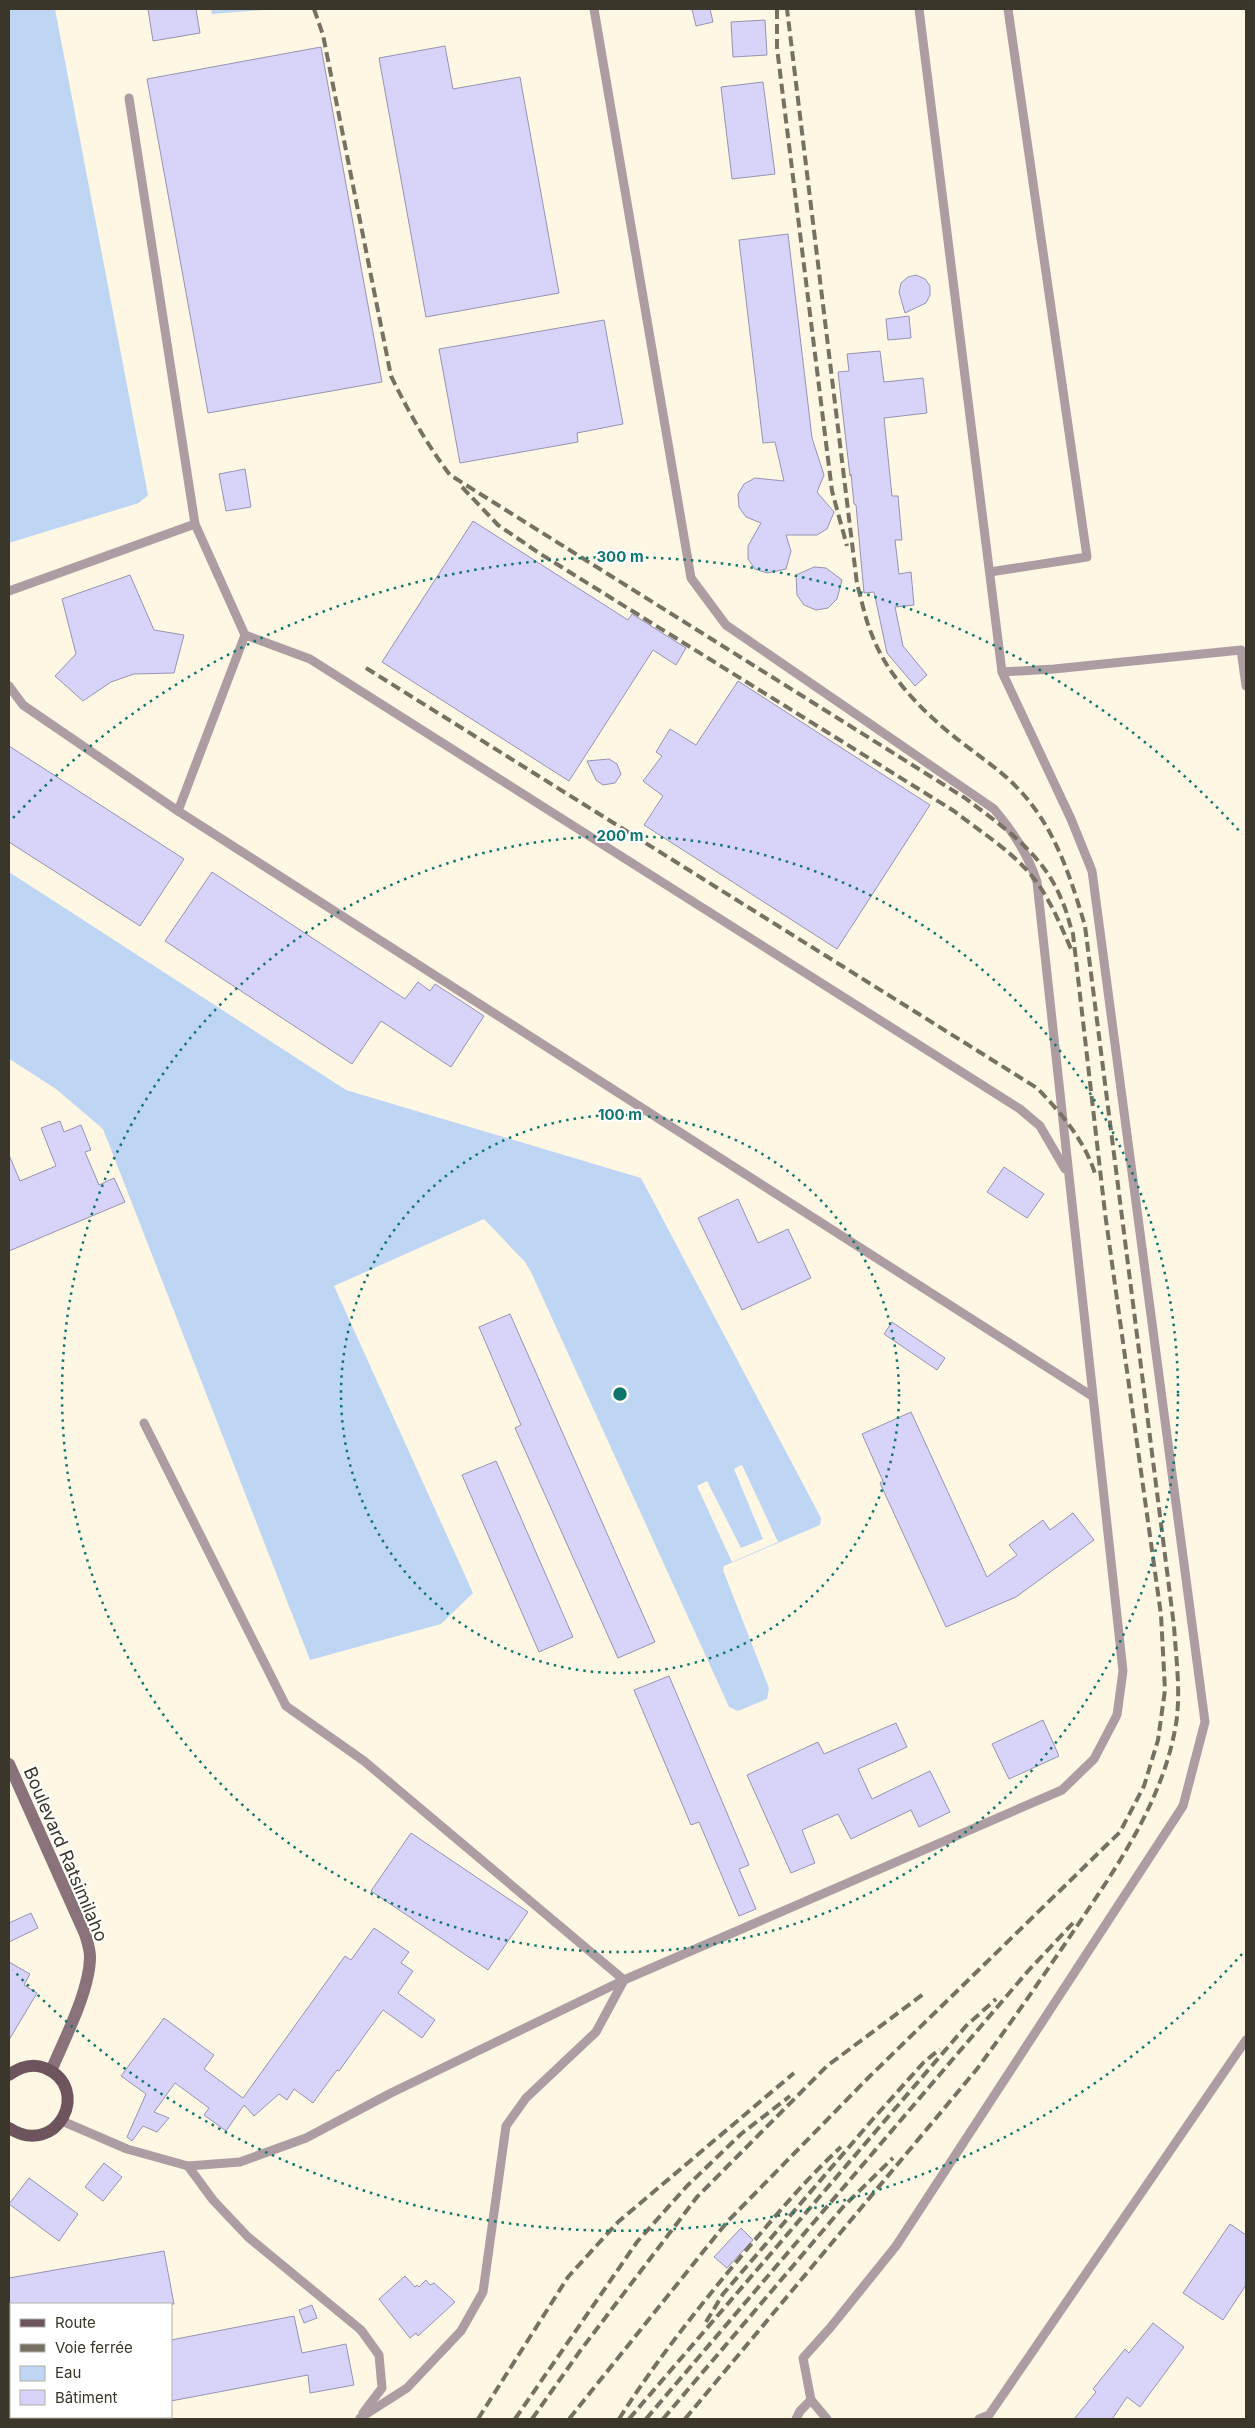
<svg xmlns="http://www.w3.org/2000/svg" width="1255" height="2428" font-family="Inter,sans-serif">
<style>
.water{fill:#bfd5f4}
.pier{fill:#fef7e4}
.building{fill:#d8d4f9;stroke:#9693b1}
.lines{fill:none;stroke-linecap:round;stroke-linejoin:round}
.service{stroke:#ad9da2;stroke-width:9}
.secondary{stroke:#897279;stroke-width:12}
.primary{stroke:#6e545c;stroke-width:12}
.rail{stroke:#767162;stroke-width:4;stroke-dasharray:10 5;stroke-linecap:butt}
.ring{fill:none;stroke:#0f766e;stroke-width:2.5;stroke-dasharray:2.5 5}
.labels{text-anchor:middle;dominant-baseline:central;stroke-width:4;stroke-linejoin:round;paint-order:stroke}
.street-label{font-size:18px;fill:#3a3629;stroke:#fff}
.centre{fill:#0f766e;stroke:#fff;stroke-width:2.5}
.ring-label{font-size:15px;text-anchor:middle;font-weight:bold;fill:#0f766e;stroke:#fff;stroke-width:4;stroke-linejoin:round;paint-order:stroke}
</style>
<rect width="100%" height="100%" fill="#fef7e4"/>
<!-- water -->
<g class="water">
<path d="M9,9H55L148,495L139,503L9,543Z"/>
<path d="M211,9H277L212,14Z"/>
<path d="M9,872L346,1090L641,1178L821,1518L820,1525L724,1566L723,1570L769,1688L767,1699L738,1711L729,1707L531,1272L525,1262L484,1219L334,1286L473,1593L441,1624L310,1660L103,1129L56,1089L11,1060L9,1061Z"/>
</g>
<!-- pier -->
<path class="pier" d="M742,1465L778,1542L732,1562L697,1486L707,1481L741,1548L763,1539L734,1469Z"/>
<!-- building -->
<g class="building">
<path d="M148,9H196L200,33L153,41Z"/>
<path d="M692,9H710L713,22L696,26Z"/>
<path d="M765,20L767,55L733,57L731,22Z"/>
<path d="M445,46L453,89L520,77L559,293L426,317L379,58Z"/>
<path d="M321,47L382,382L208,413L147,79Z"/>
<path d="M763,82L775,174L732,179L721,87Z"/>
<path d="M788,234L812,438L824,475L817,492L834,512L827,529L817,535H786L791,551L786,569L767,573L755,569L748,559V546L761,523L746,517L739,507L738,494L744,484L755,478L784,481L775,442L763,443L739,240Z"/>
<path d="M916,275L925,279L930,286V295L926,303L905,313L899,292L901,283L908,277Z"/>
<path d="M909,316L911,338L888,340L886,319Z"/>
<path d="M604,320L623,424L577,433L578,442L460,463L439,349Z"/>
<path d="M880,351L884,382L923,378L927,413L884,418L892,496H898L902,540H895L899,574L911,572L914,605L895,607L903,646L927,675L915,686L887,653L874,592L864,593L856,505L854,504L851,474L850,476L838,372L849,371L847,354Z"/>
<path d="M245,469L251,507L226,511L219,474Z"/>
<path d="M473,521L628,620L632,614L686,648L676,665L653,650L569,781L382,662Z"/>
<path d="M814,567L826,568L842,580L837,599L828,608L816,610L804,605L797,595L796,575Z"/>
<path d="M130,575L154,630L184,635L174,673L134,674L111,682L83,701L55,676L76,654L62,599Z"/>
<path d="M738,681L930,805L837,949L644,825L663,796L643,781L662,756L656,752L670,729L696,745Z"/>
<path d="M9,746L184,859L140,926L9,842Z"/>
<path d="M609,759L617,764L621,774L615,783L603,785L596,780L587,761Z"/>
<path d="M212,872L405,999L418,982L430,991L435,984L484,1016L451,1067L381,1021L352,1064L165,941Z"/>
<path d="M60,1121L64,1132L81,1125L91,1150L85,1152L99,1185L114,1178L125,1202L9,1251V1155L20,1181L56,1166L41,1128Z"/>
<path d="M1004,1167L1044,1194L1027,1218L987,1192Z"/>
<path d="M738,1199L758,1243L788,1229L811,1278L742,1310L698,1218Z"/>
<path d="M510,1314L655,1642L618,1658L515,1428L521,1425L479,1327Z"/>
<path d="M892,1322L945,1358L937,1370L884,1334Z"/>
<path d="M911,1412L987,1577L1017,1555L1009,1545L1043,1520L1050,1530L1073,1513L1094,1540L1016,1597L946,1627L880,1483L883,1481L862,1434Z"/>
<path d="M496,1461L573,1637L539,1652L462,1475Z"/>
<path d="M669,1676L749,1865L739,1869L756,1909L739,1916L699,1822L691,1825L634,1690Z"/>
<path d="M1043,1720L1059,1756L1009,1779L992,1744Z"/>
<path d="M896,1723L907,1747L858,1769L872,1799L930,1771L950,1812L919,1827L911,1810L851,1839L838,1814L802,1830L815,1863L791,1873L747,1775L818,1742L824,1754Z"/>
<path d="M411,1833L528,1912L488,1970L371,1891Z"/>
<path d="M31,1913L38,1928L9,1942V1923Z"/>
<path d="M374,1928L409,1952L401,1963L413,1971L398,1993L435,2020L422,2038L383,2010L339,2071L337,2070L313,2103L294,2089L287,2100L279,2094L254,2116L244,2105L226,2131L204,2115L209,2108L175,2083L154,2112L169,2118L157,2132L143,2126L132,2141L127,2137L146,2094L121,2076L164,2018L214,2055L204,2069L243,2098L345,1956L351,1960Z"/>
<path d="M9,1962L30,1974L24,1985L37,1993L9,2040Z"/>
<path d="M104,2163L122,2177L103,2201L85,2187Z"/>
<path d="M29,2178L78,2214L59,2241L9,2204Z"/>
<path d="M1230,2224L1246,2235V2285L1223,2320L1183,2293Z"/>
<path d="M741,2228L753,2240L727,2268L714,2257Z"/>
<path d="M164,2251L174,2304H9V2278Z"/>
<path d="M405,2276L415,2287L417,2285L419,2287L426,2280L430,2285L434,2283L455,2302L418,2336L416,2333L410,2338L379,2299Z"/>
<path d="M312,2305L317,2318L304,2323L299,2310Z"/>
<path d="M294,2316L302,2353L346,2344L354,2385L310,2393L308,2375L171,2401V2340Z"/>
<path d="M1153,2323L1184,2347L1140,2407L1127,2397L1112,2419H1074L1096,2392L1093,2389L1125,2349L1129,2353Z"/>
</g>
<g class="lines">
<!-- service -->
<g class="service">
<path d="M129,98L195,524L245,635L178,811"/>
<path d="M990,572L1087,557L1008,9"/>
<path d="M9,591L195,524"/>
<path d="M245,635L310,659L1020,1109L1040,1126L1065,1169"/>
<path d="M1002,672L1054,669L1241,650L1246,686"/>
<path d="M9,686L23,705L178,811L1092,1396"/>
<path d="M144,1423L286,1706L364,1761L624,1980L596,2032L526,2098L506,2126L483,2292L461,2331L407,2388L360,2418"/>
<path d="M62,2121L127,2149L188,2166L240,2162L306,2138L391,2093L624,1980L1062,1790L1094,1759L1117,1715L1123,1671L1037,882C1028,854 1013,832 994,809L726,625L691,578L594,9"/>
<path d="M188,2166L213,2200L248,2237L361,2330L379,2355L382,2388L363,2413"/>
<path d="M811,2400L827,2419"/>
<path d="M796,2419L800,2411L811,2400L803,2358L830,2328L896,2246L1183,1806L1205,1722L1092,871L1071,819L1002,672L919,9"/>
<path d="M979,2419L989,2415L1246,2040"/>
</g>
<!-- secondary -->
<path class="secondary" d="M9,1764L85,1934C87,1941 90,1949 90,1957C90,1990 64,2040 51,2071"/>
<!-- primary -->
<path class="primary" d="M9,2075C20,2067 32,2063 45,2068C93,2088 57,2159 9,2128"/>
<!-- rail -->
<g class="rail">
<path d="M314,9L323,35L391,376C408,411 426,443 450,475L965,798C1003,827 1044,854 1062,901C1067,911 1069,923 1073,934L1105,1213L1161,1615L1165,1690L1158,1740L1144,1786L1120,1832L869,2077L727,2222L569,2419"/>
<path d="M777,9V48L832,491L847,546"/>
<path d="M462,487L498,525L539,553L954,811C982,833 1017,854 1038,884C1052,904 1061,926 1071,949"/>
<path d="M366,668L1037,1088C1062,1114 1086,1142 1096,1177"/>
<path d="M706,2322L723,2294L873,2119L924,2062L940,2049"/>
<path d="M478,2419L568,2277L618,2222L794,2073"/>
<path d="M515,2419L637,2242L687,2186L741,2134L790,2096"/>
<path d="M532,2419L580,2351L697,2197L827,2066L926,1992"/>
<path d="M619,2419C657,2359 702,2303 748,2248C778,2213 807,2178 841,2147"/>
<path d="M629,2419L966,2026L996,1999"/>
<path d="M646,2419L1028,1971L1073,1923"/>
<path d="M663,2419L843,2207L893,2158"/>
<path d="M685,2419L977,2069C1010,2024 1042,1978 1073,1932C1116,1868 1163,1802 1176,1724C1181,1692 1176,1658 1174,1626L1085,926C1073,885 1059,840 1032,805C1011,777 988,763 961,742C925,714 888,678 872,635C865,619 862,601 857,584L787,9"/>
</g>
</g>
<!-- distance rings -->
<g class="ring">
<circle cx="620" cy="1394" r="279"/>
<circle cx="620" cy="1394" r="558"/>
<path d="M1242 1954A837 837 0 0 1 13 1970M13 818A837 837 0 0 1 1242 834"/>
</g>
<g class="labels">
<!-- street labels -->
<g class="street-label">
<text transform="translate(66 1854) rotate(67)">Boulevard Ratsimilaho</text>
</g>
</g>
<circle cx="620" cy="1394" r="8" class="centre"/>
<g class="ring-label">
<text x="620" y="562">300 m</text>
<text x="620" y="841">200 m</text>
<text x="620" y="1120">100 m</text>
</g>
<!-- border -->
<rect width="1255" height="2428" fill="none" stroke="#3a3629" stroke-width="20"/>
<!-- legend -->
<rect x="10" y="2303" width="162" height="115" fill="#ffffff" stroke="#b0afa9"/>
<rect x="20" y="2319" width="25" height="8" fill="#6e545c" stroke="#b0afa9"/>
<text x="55" y="2328" font-size="15" fill="#3a3629">Route</text>
<rect x="20" y="2344" width="25" height="8" fill="#767162" stroke="#b0afa9"/>
<text x="55" y="2353" font-size="15" fill="#3a3629">Voie ferrée</text>
<rect x="20" y="2366" width="25" height="15" fill="#bfd5f4" stroke="#b0afa9"/>
<text x="55" y="2378" font-size="15" fill="#3a3629">Eau</text>
<rect x="20" y="2390" width="25" height="15" fill="#d8d4f9" stroke="#b0afa9"/>
<text x="55" y="2403" font-size="15" fill="#3a3629">Bâtiment</text>
</svg>
